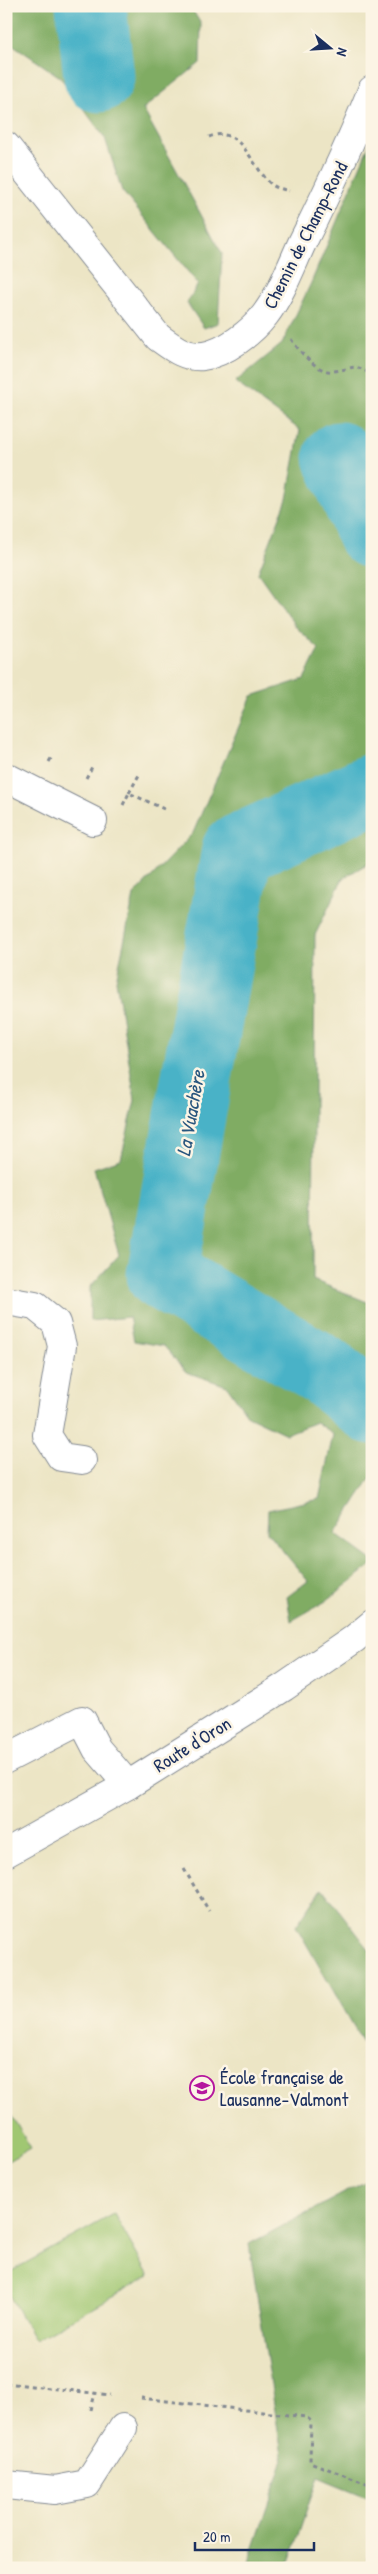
<svg xmlns="http://www.w3.org/2000/svg" width="378" height="2574" font-family="'Patrick Hand',sans-serif">
<style>
.green{fill:#a0c772;stroke:#5e7b68}
.forest{fill:#80ac64;stroke:#4e6e61}
.lines{fill:none;stroke-linecap:round;stroke-linejoin:round}
.river{stroke:#49b2c7;stroke-width:71}
.minor-casing{stroke:#848a92;stroke-width:30}
.major-casing{stroke:#848a92;stroke-width:30}
.path{stroke:#848a92;stroke-width:3;stroke-dasharray:4 4;stroke-linecap:butt}
.minor{stroke:#fff;stroke-width:28}
.major{stroke:#fff;stroke-width:28}
.labels{text-anchor:middle;dominant-baseline:central;stroke-width:5;stroke-linejoin:round;paint-order:stroke}
.street-label{font-size:19px;fill:#1b2f5e;stroke:#fcf5e5}
.poi-label{font-size:19px;fill:#1b2f5e;stroke:#fcf5e5;text-anchor:start}
.water-label{font-size:20px;font-style:italic;fill:#29567e;stroke:#fcf5e5}
</style>
<rect width="100%" height="100%" fill="#fcf5e5"/>
<filter id="ink" filterUnits="userSpaceOnUse"><feTurbulence type="fractalNoise" baseFrequency=".02" numOctaves="2"/><feDisplacementMap in="SourceGraphic" scale="10" xChannelSelector="R" yChannelSelector="G"/><feConvolveMatrix kernelMatrix="1 2 1 2 8 2 1 2 1" color-interpolation-filters="sRGB"/></filter>
<filter id="wash" filterUnits="userSpaceOnUse"><feTurbulence type="fractalNoise" baseFrequency=".0096" numOctaves="4" result="noise"/><feDisplacementMap in="SourceGraphic" scale="20" xChannelSelector="R" yChannelSelector="G"/><feGaussianBlur stdDeviation="1.12" result="paint"/><feColorMatrix in="noise" values="0 0 0 0 0 0 0 0 0 0 0 0 0 0 0 0 0 1.4 0 .05"/><feComposite in="paint" operator="in"/></filter>
<g filter="url(#wash)">
<rect width="100%" height="100%" fill="#ece5c5"/>
<!-- green -->
<g class="green">
<path d="M6,2107L31,2148L6,2162Z"/>
<path d="M114,2214L149,2276L35,2340L6,2290V2274Z"/>
</g>
<!-- forest -->
<g class="forest">
<path d="M6,6H190L201,24L200,63L143,109L222,253L218,323L204,328L187,303L198,284L122,191L105,138L60,77L6,40Z"/>
<path d="M372,138V861L343,878L315,935L313,1280L372,1304V1476L335,1533L372,1560V1565L326,1601L291,1621L287,1597L308,1581L267,1532L268,1510L319,1499L333,1435L316,1422L286,1434L248,1416L227,1386L186,1372L164,1346L134,1341L129,1317L90,1321V1287L119,1255L94,1168L121,1159L135,1100L116,980L134,895L193,833L252,696L304,679L319,649L296,627L258,573L287,499L300,430L235,382L282,344L311,283Z"/>
<path d="M322,1888L372,1953V2058L296,1926Z"/>
<path d="M372,2178V2499L318,2477L287,2568H247L283,2462L249,2244Z"/>
</g>
<g class="lines">
<!-- river -->
<g class="river">
<path d="M91,6L99,77"/>
<path d="M339,457L372,533"/>
<path d="M372,789L237,850L162,1275L326,1372L372,1409"/>
</g>
</g>
</g>
<g filter="url(#ink)">
<g class="lines">
<defs>
<g id="minor">
<path d="M6,146L158,337C172,347 185,358 203,356C225,353 252,332 265,315C281,294 291,267 302,243C327,193 351,142 372,90"/>
<path d="M6,777L93,821"/>
<path d="M6,1301L35,1306L56,1323L62,1346L47,1435L61,1457L82,1460"/>
<path d="M6,1759L82,1720L97,1749L128,1785"/>
<path d="M6,2485L55,2490L87,2484L123,2428"/>
</g>
<path id="major" d="M6,1853L128,1785L284,1687L354,1639L372,1624"/>
</defs>
<!-- minor casing -->
<use href="#minor" class="minor-casing"/>
<!-- major casing -->
<use href="#major" class="major-casing"/>
<!-- path -->
<g class="path">
<path d="M209,137C241,124 251,166 271,184C275,188 283,189 289,191"/>
<path d="M291,339C299,351 318,374 334,371C354,369 352,362 372,375"/>
<path d="M6,651L8,653L6,657"/>
<path d="M49,762L53,755"/>
<path d="M86,778L93,765"/>
<path d="M129,793L139,775"/>
<path d="M123,805L129,793L164,809"/>
<path d="M184,1869L209,1911"/>
<path d="M6,2383L110,2395"/>
<path d="M141,2398L306,2417L311,2421L310,2462L372,2486"/>
<path d="M91,2410L95,2393"/>
<path d="M372,2517V2519"/>
<path d="M366,2568L370,2557H372"/>
</g>
<!-- minor -->
<use href="#minor" class="minor"/>
<!-- major -->
<use href="#major" class="major"/>
</g>
</g>
<!-- icons -->
<defs>
<symbol id="school-ring" viewBox="-11 -11 22 22"><circle r="9.5" fill="#fcf5e5" stroke="#b5179e" stroke-width="1.5"/><path d="M0-5L7-2L0 1L-7-2ZM-4 1L0 2.5L4 1V4Q0 6-4 4Z" fill="#b5179e"/></symbol>
</defs>
<g fill-rule="evenodd">
<use href="#school-ring" x="188" y="2074" width="28" height="28"/>
</g>
<g class="labels">
<!-- street labels -->
<g class="street-label">
<text transform="translate(305 235) rotate(-63)">Chemin de Champ-Rond</text>
<text transform="translate(192 1744) rotate(-32)">Route d'Oron</text>
</g>
<!-- poi labels -->
<g class="poi-label">
<text x="220" y="2077">École française de<tspan x="220" dy="22">Lausanne-Valmont</tspan></text>
</g>
<!-- water labels -->
<g class="water-label">
<text transform="translate(190 1113) rotate(-80)">La Vuachère</text>
</g>
</g>
<!-- margin -->
<rect width="378" height="2574" fill="none" stroke="#fcf5e5" stroke-width="25"/>
<!-- north arrow -->
<g transform="translate(330 48) rotate(108)" stroke="#fcf5e5" stroke-width="4" paint-order="stroke">
<path d="M0-4L9 19L0 12L-9 19Z" fill="#1b2f5e"/>
<text y="-8" font-size="14" font-weight="bold" text-anchor="middle" fill="#1b2f5e">N</text>
</g>
<!-- scale -->
<path d="M195 2542v8h119v-8" fill="none" stroke="#1b2f5e" stroke-width="2.5"/>
<text x="203" y="2542" font-size="15" fill="#1b2f5e" stroke="#fcf5e5" stroke-width="4" paint-order="stroke">20 m</text>
</svg>
